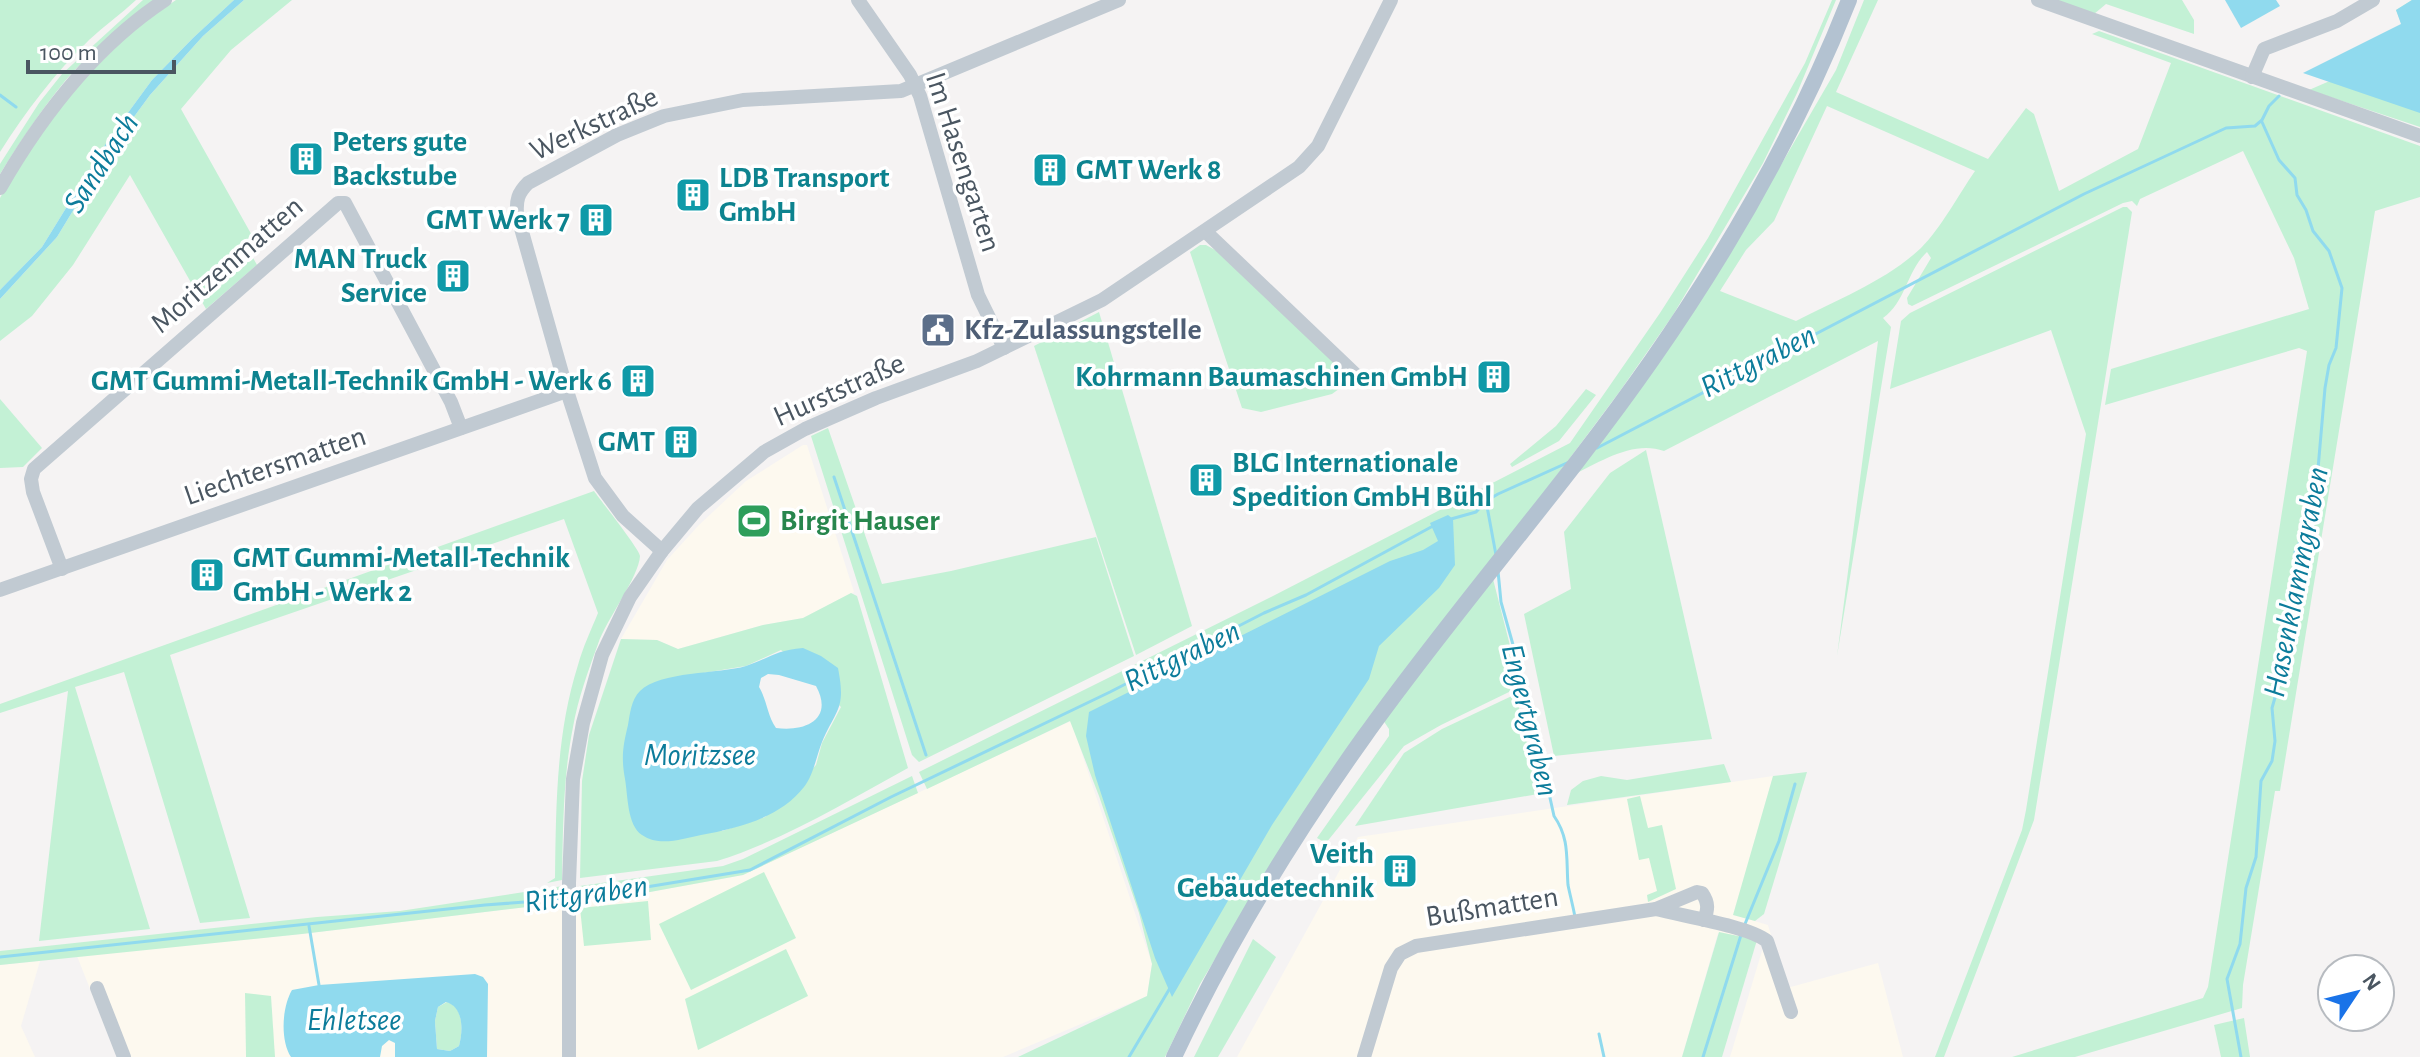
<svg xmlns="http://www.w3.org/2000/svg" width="2420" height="1057" font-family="'Alegreya Sans',sans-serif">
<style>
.commercial{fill:#fdf9ef}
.green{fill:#c3f1d5;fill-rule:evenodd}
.water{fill:#90daee;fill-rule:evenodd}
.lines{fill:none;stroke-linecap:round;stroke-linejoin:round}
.stream{stroke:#90daee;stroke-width:3}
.minor{stroke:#c1cad2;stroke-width:14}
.major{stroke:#b3c2d1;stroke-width:16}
.labels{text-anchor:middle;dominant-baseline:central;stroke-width:7;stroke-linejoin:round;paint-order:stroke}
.street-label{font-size:30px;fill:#4a5661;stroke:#fff}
.culture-label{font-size:30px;font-weight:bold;fill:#0d838f;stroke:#fff;text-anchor:end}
.service-label{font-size:30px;font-weight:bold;fill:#4e5e75;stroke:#fff;text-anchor:start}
.leisure-label{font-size:30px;font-weight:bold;fill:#27864d;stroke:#fff;text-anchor:start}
.water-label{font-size:32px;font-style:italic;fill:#0c7c9b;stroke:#fff}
</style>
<rect width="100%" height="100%" fill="#f5f3f3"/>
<!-- commercial -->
<g class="commercial">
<path d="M803,445H807L854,592L803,618L763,625L678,649L657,640L621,639L667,560L699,525L746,481Z"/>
<path d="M1071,721L1152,964L1147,996L1003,1057H117L77,956L302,934L650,892L743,875Z"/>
<path d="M1773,776L1734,915L1768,925L1787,988L1878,963L1903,1057H1730L1765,941L1718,933L1682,1057H1237L1358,837Z"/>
<path d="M40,961L21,1026L35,1057H0V965Z"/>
</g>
<!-- green -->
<g class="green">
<path d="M0,0H136C121,14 104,26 89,40C54,74 26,111 0,152Z"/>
<path d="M143,0H154C123,25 91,50 65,81C41,110 20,142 0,174V164L39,103L62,74Z"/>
<path d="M176,0H234L193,38L152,80L108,140L42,247L0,290V198L11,178L70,93L135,28Z"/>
<path d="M244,0H292L231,50L181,109L254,239L246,245L257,265L206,309L130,175L73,265L32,316L0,341V299L57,237L111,148L150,95L203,36Z"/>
<path d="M1832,0H1836L1797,93L1763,163L1673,315L1620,391L1300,819L1200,984L1165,1057H1018L1147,996L1152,964L1139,913L1099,796L1070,721L927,789L919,772L1273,596L1570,443L1660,313L1708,238L1805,63Z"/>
<path d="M1864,0H1878L1836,92L1988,159L2026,108L2034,114L2059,191L2138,149L2171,63L2092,34L2099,31L2420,146V197L2375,211L2280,791H2275L2243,985L2242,1008L2075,1057H2012L2203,998L2208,987L2307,351L2299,348L2105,405L2111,369L2309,309L2294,258L2243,151L2140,199L2137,206L2132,201L2123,203L1912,306L1908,304L1907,298L1931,258L1927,252C1906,272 1906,302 1883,318L1891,327L1837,656L1878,341L1664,451C1633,440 1600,462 1573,475L1749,220L1836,70ZM1827,106L1975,171C1959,194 1941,228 1921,248C1886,281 1838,299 1796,321L1720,291L1746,250L1774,221Z"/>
<path d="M2056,0H2182L2194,20V34L2106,4L2094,14Z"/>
<path d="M2412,0H2420V127L2309,90L2348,73L2402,25L2396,10Z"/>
<path d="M2123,207H2127L2132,212L2034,820L1944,1057H1935L2022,830L2026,810L2086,434L2051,330L1890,389L1901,321L1910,313Z"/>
<path d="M1200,245H1206L1217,251L1345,373L1350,381L1332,394L1261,412L1242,408L1190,252Z"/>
<path d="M1099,312L1192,626L1136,655L1034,346Z"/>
<path d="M1586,389L1596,395L1559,441L1512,467L1510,464L1556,426Z"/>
<path d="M0,399L42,448L23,467L0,468Z"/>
<path d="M828,428L882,584L951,571L1096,537L1134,656L919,762L912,755L811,436Z"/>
<path d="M1646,450L1712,739L1554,756L1524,614L1571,589L1564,532L1610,473Z"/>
<path d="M594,491C601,501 640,550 640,556C639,577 606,620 598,644C588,671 578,699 573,727C563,777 563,829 562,880L547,883L555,878C556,807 556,734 578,665C583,647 591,630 598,613L564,519L170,655L250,918L200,923L124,672L75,687L150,929L39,941L68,691L0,713V704Z"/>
<path d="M1493,579L1518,677L1509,692L1441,725L1404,746L1326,843L1317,838L1389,736V729L1383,720Z"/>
<path d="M851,593L857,596L908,768C846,802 784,840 717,861L580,878L582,781L589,735L621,639L657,640L678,649L763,625L803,618ZM781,650L841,707L822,743L816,765L765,817L722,831L666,679L746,666Z"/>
<path d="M1516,694L1538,794L1355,826L1404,753L1442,729Z"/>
<path d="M1724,764L1731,782L1567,805L1571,790L1583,781L1601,776L1627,780Z"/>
<path d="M1807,772L1764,914L1755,921L1733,915L1773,776Z"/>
<path d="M912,776L918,793L743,875L650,892L580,900V886L723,866L743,859Z"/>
<path d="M1640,796L1648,828L1662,825L1676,889L1648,902L1647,895L1657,891L1649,858L1639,860L1627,799Z"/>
<path d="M764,872L796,938L691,990L659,924Z"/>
<path d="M563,886L561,903L302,934L0,965V951L317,917L400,911Z"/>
<path d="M648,901L651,940L584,946L580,908Z"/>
<path d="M1719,932L1757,940L1722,1057H1682Z"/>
<path d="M1253,939L1276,957L1218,1057H1194Z"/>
<path d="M786,949L808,996L698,1050L685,999Z"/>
<path d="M245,993L271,996L275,1057H246Z"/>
<path d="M447,1002C464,1007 463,1031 459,1046L450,1051L437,1049L435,1021L438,1007Z"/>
<path d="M2244,1018L2250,1057H2221L2214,1025Z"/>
</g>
<!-- water -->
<g class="water">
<path d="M234,0H244L203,36L150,95L111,148L57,237L0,299V290L42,247L108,140L152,80L193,38Z"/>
<path d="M2225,0H2276L2280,6L2241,28Z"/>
<path d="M2412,0H2420V113L2303,73L2401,24L2396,10Z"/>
<path d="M1448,515L1453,519L1455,565L1439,588L1379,646L1369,679L1272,825L1172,997L1155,958L1095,775L1086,736L1089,712L1390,561L1423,550L1438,541L1430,523Z"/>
<path d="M803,648L821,656L838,668C846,709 837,708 822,742C816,757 814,774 804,787C780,818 738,828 701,835C682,839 659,847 642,835C627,825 628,796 625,779C621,757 623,746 628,725C630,714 631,700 640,691C660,671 719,674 746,666C770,658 776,650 803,648ZM768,674L779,675L816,686C834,719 806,732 776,728C767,715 767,700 759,687L761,678Z"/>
<path d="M475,974L483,977L488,984L487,1057H395V1043L389,1040L382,1046L380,1057H291C280,1040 282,1007 292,990L319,985ZM446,1002C464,1007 463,1031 459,1046L450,1051L437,1049L435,1021L438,1007Z"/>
</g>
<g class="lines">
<!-- stream -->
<g class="stream">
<path d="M0,95L16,107"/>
<path d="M1597,448L2084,194L2226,128L2255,126L2262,120L2269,106L2279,96"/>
<path d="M834,477L926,755"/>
<path d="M1486,501L1496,555"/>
<path d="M1451,519L1476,512L1486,501L1498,494L1569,462"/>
<path d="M1498,571L1501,602L1528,698L1554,816C1570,839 1566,859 1568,885C1570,895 1573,906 1575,917"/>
<path d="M573,899L750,870L891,797L1110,692L1264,613L1306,595L1433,526"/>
<path d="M1745,924L1779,841L1795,784"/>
<path d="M309,926L319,985"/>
<path d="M0,957L485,905L565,899"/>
<path d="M1599,1034L1604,1057"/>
<path d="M1129,1057L1170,988"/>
<path d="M1703,1057L1741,935"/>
<path d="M2241,1057L2227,979L2240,944L2246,888L2256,857L2261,781L2272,761L2275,741L2272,708L2284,666L2291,591L2299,572L2295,552L2304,533L2309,493L2318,469L2325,388L2329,365L2336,348L2342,288L2329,251L2313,231L2306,210L2297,195L2295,178L2279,160L2262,122"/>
</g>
<!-- minor -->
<g class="minor">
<path d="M858,0L910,75L920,96L978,295L1004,348"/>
<path d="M2038,0L2420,136"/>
<path d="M2252,77L2264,49L2337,21L2373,0"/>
<path d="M0,188C42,115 94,47 165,0"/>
<path d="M1206,232L1355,374"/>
<path d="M662,551L623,516L595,478L567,391L517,214C516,200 518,193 528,183L617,135L664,116L743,100L901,91L1119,0"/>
<path d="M62,569L33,492L31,479L34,469L338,203H345L451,402L461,428"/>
<path d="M0,590L567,391"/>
<path d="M1656,909C1682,916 1748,926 1767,941L1791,1012"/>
<path d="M97,988L124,1057"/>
<path d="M569,1057V883L573,779L583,723L602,655L630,597L662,551L698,508L764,452L805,429L876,398L977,361L1102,300L1299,167L1318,146L1391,0"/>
<path d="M1364,1057L1391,968L1400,954L1416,946L1656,909L1697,892L1702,893C1709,903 1708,910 1704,920"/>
</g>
<!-- major -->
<path class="major" d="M1174,1057C1227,944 1292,838 1364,737C1456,608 1562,489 1652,360C1730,248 1799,127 1849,0"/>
</g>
<!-- icons -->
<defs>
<symbol id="building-square" viewBox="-11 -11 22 22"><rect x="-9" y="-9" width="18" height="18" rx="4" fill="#0f9aa8" stroke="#fff"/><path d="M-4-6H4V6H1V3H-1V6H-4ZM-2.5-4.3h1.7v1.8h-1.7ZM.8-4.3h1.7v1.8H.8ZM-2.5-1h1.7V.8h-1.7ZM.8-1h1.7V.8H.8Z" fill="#fff"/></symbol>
<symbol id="civic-square" viewBox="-11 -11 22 22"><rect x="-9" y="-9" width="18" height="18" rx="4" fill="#5c6f8a" stroke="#fff"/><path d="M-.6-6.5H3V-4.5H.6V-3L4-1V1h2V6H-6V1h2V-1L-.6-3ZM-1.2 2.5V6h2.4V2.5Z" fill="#fff"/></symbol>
<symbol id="stadium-square" viewBox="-11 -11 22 22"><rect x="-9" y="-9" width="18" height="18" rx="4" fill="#2e9e5b" stroke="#fff"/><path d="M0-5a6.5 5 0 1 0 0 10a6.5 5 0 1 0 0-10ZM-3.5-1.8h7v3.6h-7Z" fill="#fff"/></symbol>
</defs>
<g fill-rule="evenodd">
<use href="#building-square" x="286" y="139" width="40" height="40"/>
<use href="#building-square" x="1030" y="150" width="40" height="40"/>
<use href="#building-square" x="673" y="175" width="40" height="40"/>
<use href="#building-square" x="576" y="200" width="40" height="40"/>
<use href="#building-square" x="433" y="256" width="40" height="40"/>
<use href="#civic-square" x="918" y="310" width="40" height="40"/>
<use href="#building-square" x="1474" y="357" width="40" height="40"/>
<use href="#building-square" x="618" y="361" width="40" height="40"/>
<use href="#building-square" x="661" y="422" width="40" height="40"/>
<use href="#building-square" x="1186" y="460" width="40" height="40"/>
<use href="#stadium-square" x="734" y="501" width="40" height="40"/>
<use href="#building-square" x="187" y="555" width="40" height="40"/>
<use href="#building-square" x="1380" y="851" width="40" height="40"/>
</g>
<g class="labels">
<!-- street labels -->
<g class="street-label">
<text transform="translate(594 124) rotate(-25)">Werkstraße</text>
<text transform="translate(963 162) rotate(72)">Im Hasengarten</text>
<text transform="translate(227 265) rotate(-41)">Moritzenmatten</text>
<text transform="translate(839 390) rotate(-24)">Hurststraße</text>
<text transform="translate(275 466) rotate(-19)">Liechtersmatten</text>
<text transform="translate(1492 907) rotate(-9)">Bußmatten</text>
</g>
<!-- culture labels -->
<g class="culture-label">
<text x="332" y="142" text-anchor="start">Peters gute<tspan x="332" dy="34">Backstube</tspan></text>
<text x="1076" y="170" text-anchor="start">GMT Werk 8</text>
<text x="719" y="178" text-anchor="start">LDB Transport<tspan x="719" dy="34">GmbH</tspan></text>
<text x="570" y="220">GMT Werk 7</text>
<text x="427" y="259">MAN Truck<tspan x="427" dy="34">Service</tspan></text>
<text x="1468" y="377">Kohrmann Baumaschinen GmbH</text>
<text x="612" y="381">GMT Gummi-Metall-Technik GmbH - Werk 6</text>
<text x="655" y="442">GMT</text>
<text x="1232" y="463" text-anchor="start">BLG Internationale<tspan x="1232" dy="34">Spedition GmbH Bühl</tspan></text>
<text x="233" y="558" text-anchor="start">GMT Gummi-Metall-Technik<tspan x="233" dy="34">GmbH - Werk 2</tspan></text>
<text x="1374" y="854">Veith<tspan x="1374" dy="34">Gebäudetechnik</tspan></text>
</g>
<!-- service labels -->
<g class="service-label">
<text x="964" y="330">Kfz-Zulassungstelle</text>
</g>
<!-- leisure labels -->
<g class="leisure-label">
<text x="780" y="521">Birgit Hauser</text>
</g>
<!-- water labels -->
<g class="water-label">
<text transform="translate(101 163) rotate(-57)">Sandbach</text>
<text transform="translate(1758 361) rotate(-27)">Rittgraben</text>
<text transform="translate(2296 582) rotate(-79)">Hasenklammgraben</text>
<text transform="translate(1182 656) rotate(-26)">Rittgraben</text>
<text transform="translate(1530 720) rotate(76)">Engertgraben</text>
<text x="700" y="755">Moritzsee</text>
<text transform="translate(586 894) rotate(-8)">Rittgraben</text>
<text x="354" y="1020">Ehletsee</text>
</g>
</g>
<!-- north arrow -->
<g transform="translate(2356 993) rotate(55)"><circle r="38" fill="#ffffff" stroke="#b7bbc0" stroke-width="2"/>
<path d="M0-6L14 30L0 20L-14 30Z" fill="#1a73e8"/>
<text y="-12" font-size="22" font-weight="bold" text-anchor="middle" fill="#4a5661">N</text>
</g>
<!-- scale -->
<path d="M28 60v12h146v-12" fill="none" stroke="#4a5661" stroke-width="4"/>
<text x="40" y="60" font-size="24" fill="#4a5661" stroke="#ffffff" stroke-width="6" paint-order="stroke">100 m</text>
</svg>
